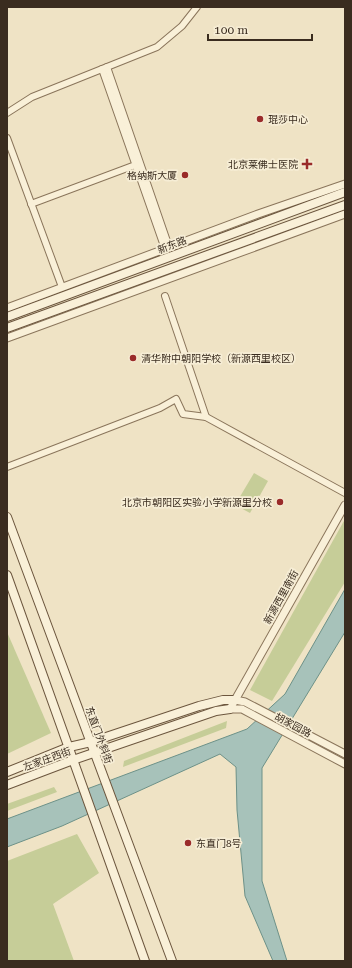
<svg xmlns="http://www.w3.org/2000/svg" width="352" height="968" font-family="'Roboto Serif','Noto Sans SC',serif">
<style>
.green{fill:#c6cd98}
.water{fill:#a7c2ba;stroke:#6d9188}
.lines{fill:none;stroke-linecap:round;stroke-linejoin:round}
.minor-casing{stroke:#8a755b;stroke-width:8}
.tertiary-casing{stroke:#8a755b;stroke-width:9}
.secondary-casing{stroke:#6c563e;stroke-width:10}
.minor{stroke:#f9f0d8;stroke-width:6}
.tertiary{stroke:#f9f0d8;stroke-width:7}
.secondary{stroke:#f9f0d8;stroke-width:8}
.poi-dot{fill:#9a2b2a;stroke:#f6edd5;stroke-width:1.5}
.labels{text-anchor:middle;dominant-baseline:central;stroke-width:3.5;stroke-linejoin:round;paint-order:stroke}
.poi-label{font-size:10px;fill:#3a2c1f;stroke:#f6edd5;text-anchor:start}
.street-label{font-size:10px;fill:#3a2c1f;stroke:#f6edd5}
</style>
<rect width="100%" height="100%" fill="#efe3c5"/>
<!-- green -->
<g class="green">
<path d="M254,473L268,481L250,513L235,505Z"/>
<path d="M345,519V582L272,701L250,690Z"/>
<path d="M7,632L51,733L7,754Z"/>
<path d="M227,721L226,728L123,767L124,761Z"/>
<path d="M54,787L57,792L7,811V804Z"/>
<path d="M77,834L99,873L53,904L74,961H7V861Z"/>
</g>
<!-- water -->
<path class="water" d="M345,589V632L262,768V881L287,961H273L245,896L237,810L236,767L220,754L62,826L7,847V819L247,729L285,694Z"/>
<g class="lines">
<defs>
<g id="minor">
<path d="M107,67L169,247"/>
<path d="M102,69L165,249"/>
<path d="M7,113L32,97L157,47L182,26L197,7"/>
<path d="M7,138L62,287"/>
<path d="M31,204L138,164"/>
<path d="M165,296L206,417"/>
<path d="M7,467L160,408L176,399L183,414L206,417L345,493"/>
</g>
<g id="tertiary">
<path d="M7,308L258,214L345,184"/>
<path d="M7,338L345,214"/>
<path d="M235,700L245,702L345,754"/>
<path d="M230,709L345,505"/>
<path d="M230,709H242L345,764"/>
</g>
<g id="secondary">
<path d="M7,317L345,192"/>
<path d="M7,328L345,205"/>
<path d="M7,517L172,961"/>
<path d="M7,575L145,961"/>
<path d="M7,772L69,747L91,742L199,706L223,700H235"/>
<path d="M7,785L73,760L216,711L230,709"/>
</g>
</defs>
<!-- minor casing -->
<use href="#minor" class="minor-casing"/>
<!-- tertiary casing -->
<use href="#tertiary" class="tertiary-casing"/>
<!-- secondary casing -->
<use href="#secondary" class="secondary-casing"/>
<!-- minor -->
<use href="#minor" class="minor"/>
<!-- tertiary -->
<use href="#tertiary" class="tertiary"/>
<!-- secondary -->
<use href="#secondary" class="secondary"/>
</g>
<!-- markers -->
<g class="poi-dot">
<circle cx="260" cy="119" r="4"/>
<path d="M305 158h4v4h4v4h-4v4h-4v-4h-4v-4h4z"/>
<circle cx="185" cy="175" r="4"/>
<circle cx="133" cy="358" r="4"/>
<circle cx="280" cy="502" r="4"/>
<circle cx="188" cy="843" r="4"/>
</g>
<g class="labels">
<!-- poi labels -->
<g class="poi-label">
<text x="268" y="119">琨莎中心</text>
<text x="298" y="164" text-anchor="end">北京莱佛士医院</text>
<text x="177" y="175" text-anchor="end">格纳斯大厦</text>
<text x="141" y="358">清华附中朝阳学校（新源西里校区）</text>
<text x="272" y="502" text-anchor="end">北京市朝阳区实验小学新源里分校</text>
<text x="196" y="843">东直门8号</text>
</g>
<!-- street labels -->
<g class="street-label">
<text transform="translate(172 245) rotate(-21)">新东路</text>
<text transform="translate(281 597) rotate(-61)">新源西里南街</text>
<text transform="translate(293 725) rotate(28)">胡家园路</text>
<text transform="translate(99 735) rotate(70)">东直门外斜街</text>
<text transform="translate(47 759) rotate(-20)">左家庄西街</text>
</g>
</g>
<!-- border -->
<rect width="352" height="968" fill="none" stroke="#3a2c1f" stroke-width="16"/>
<!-- scale -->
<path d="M208 34v6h104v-6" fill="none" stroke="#3a2c1f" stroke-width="2"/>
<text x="214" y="34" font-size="12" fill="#3a2c1f" stroke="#f6edd5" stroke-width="3" paint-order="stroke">100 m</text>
</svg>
